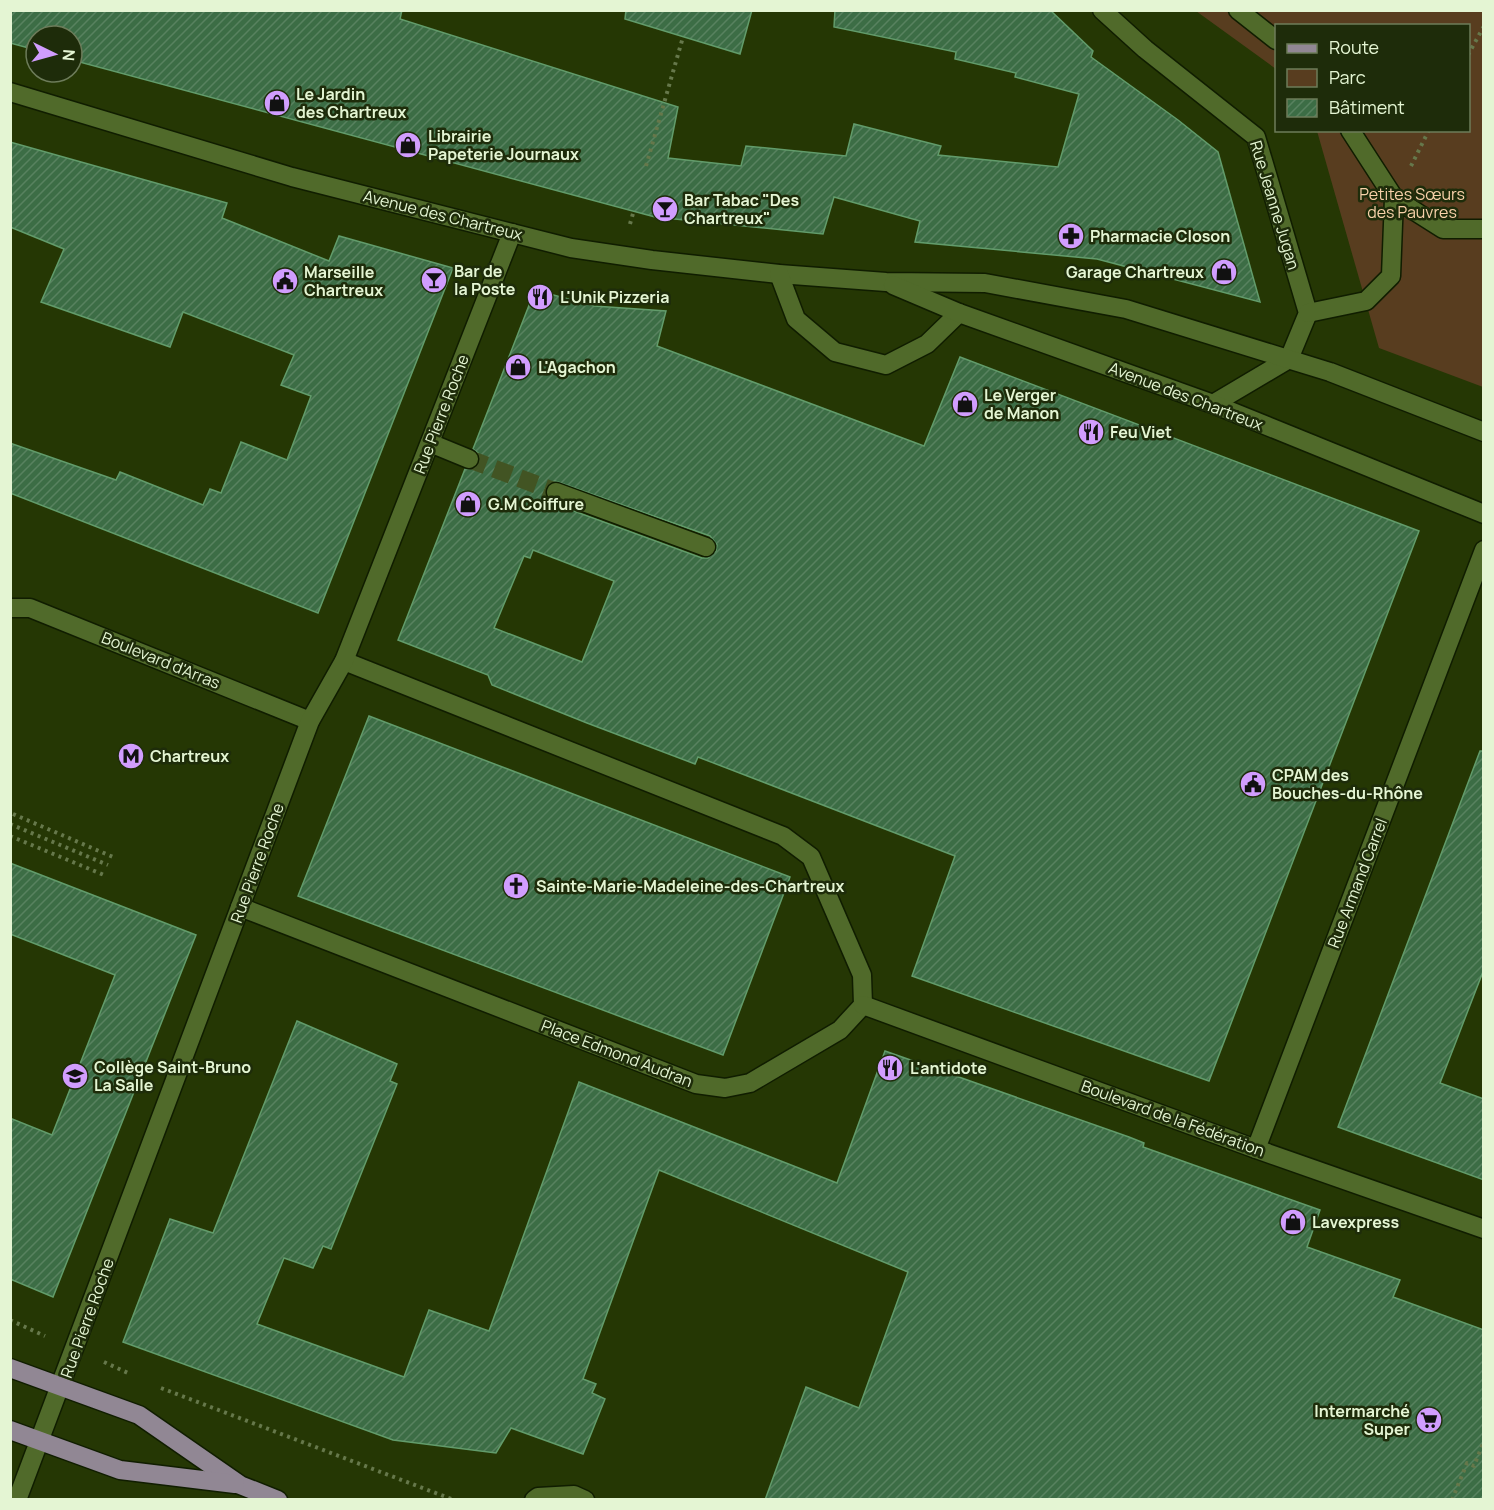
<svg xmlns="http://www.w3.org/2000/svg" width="1494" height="1510" font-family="Manrope,sans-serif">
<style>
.green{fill:#583d1f}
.building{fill:url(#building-hatch);stroke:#629c6b;stroke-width:1.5;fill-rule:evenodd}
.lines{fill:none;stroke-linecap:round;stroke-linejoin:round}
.minor-tunnel{stroke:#425423;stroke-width:18;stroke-dasharray:18 9;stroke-linecap:butt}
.minor-casing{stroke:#101d00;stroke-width:21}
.major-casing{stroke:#101d00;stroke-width:21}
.path{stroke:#66784b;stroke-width:4;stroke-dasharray:3 4.5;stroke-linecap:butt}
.minor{stroke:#506a2a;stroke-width:18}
.major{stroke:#918794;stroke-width:18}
.labels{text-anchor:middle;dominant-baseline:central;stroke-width:5;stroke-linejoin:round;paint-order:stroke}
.poi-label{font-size:16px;font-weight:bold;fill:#e4f5d3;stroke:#1e2c0a;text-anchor:start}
.park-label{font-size:16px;fill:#f8d1a9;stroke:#1e2c0a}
.street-label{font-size:16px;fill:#e4f5d3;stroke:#1e2c0a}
</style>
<defs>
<pattern id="building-hatch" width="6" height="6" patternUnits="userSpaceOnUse" patternTransform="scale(1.5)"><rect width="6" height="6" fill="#3c6d45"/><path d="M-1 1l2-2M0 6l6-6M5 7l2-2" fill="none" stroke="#58825f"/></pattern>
</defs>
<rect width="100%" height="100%" fill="#253704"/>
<!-- green -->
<path class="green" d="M1196,11H1483V387L1379,348L1317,131L1468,130V26H1276V69Z"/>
<!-- building -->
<g class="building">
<path d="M10,10H402L400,19L678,107L668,158L741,166L746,146L846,156L854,124L941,146L938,155L1058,167L1079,94L1015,77L1016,73L955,59L956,52L834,27L835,10H1050L1093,51L1091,57L1178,120L1218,152L1260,302L1097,259L915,242L920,221L834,197L823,234L655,217L72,60V36H36V50L10,43Z"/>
<path d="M626,10H752L740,54L625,19Z"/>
<path d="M10,142L227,203L222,218L329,261L339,236L453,268L318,613L10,493V443L116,480L120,472L203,505L210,489L221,493L241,442L287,460L311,396L281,385L294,355L183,312L170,347L41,302L64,249L10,227Z"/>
<path d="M535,290L594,306L666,311L657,346L924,446L960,357L1419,531L1209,1081L912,976L955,856L698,757L695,764L587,723L492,685L488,675L398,640L465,469L475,468L480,463L478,453L473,449ZM555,481L710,536L717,545L716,551L708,558H702L552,503L547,499L545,489L548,484ZM533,550L614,581L582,662L494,628L524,556L530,558Z"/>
<path d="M369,716L790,877L723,1055L298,896Z"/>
<path d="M1480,751H1484V969L1440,1083L1484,1099V1180L1338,1127Z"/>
<path d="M10,863L196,935L53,1297L10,1279V1118L52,1135L115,975L10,934Z"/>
<path d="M297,1021L397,1064L390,1081L397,1084L331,1249L323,1246L313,1268L284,1258L257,1324L404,1377L429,1310L489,1331L579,1082L837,1183L885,1051L1129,1137L1144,1143L1143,1147L1320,1210L1307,1247L1400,1280L1393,1297L1484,1330V1500H765L806,1387L859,1408L908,1272L659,1170L583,1379L596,1384L592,1393L605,1399L583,1454L511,1428L496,1453L393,1440L123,1342L170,1219L213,1233Z"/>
</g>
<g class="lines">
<!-- minor-tunnel -->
<path class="minor-tunnel" d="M469,459L556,492"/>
<defs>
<g id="minor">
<path d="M1102,10L1145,49L1256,137L1308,313L1289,359L1213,404"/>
<path d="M1238,10L1276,40"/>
<path d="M10,92L292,177L571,248L652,260L779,274L886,282L985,283L1126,309L1330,372L1484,432"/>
<path d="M1394,198L1443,229H1484"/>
<path d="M779,274L796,319L835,352L886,365L927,344L959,313"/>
<path d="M893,285L959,313L1213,404L1484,514"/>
<path d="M1308,313L1366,301L1391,276L1394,198L1350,130"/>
<path d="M430,443L469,459"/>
<path d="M556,492L706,547"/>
<path d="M10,608H30L310,721"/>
<path d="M240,907L696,1084L725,1088L750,1083L840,1030L863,1005L862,975L811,857L783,836L344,661"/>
<path d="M863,1005L1256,1149L1484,1229"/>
<path d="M1256,1149L1484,550"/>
<path d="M17,1500L310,721L344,661L512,233"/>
<path d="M534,1500L538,1497L574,1495L585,1500"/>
</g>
<g id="major">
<path d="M10,1368L139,1415L240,1485L278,1500"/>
<path d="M10,1430L120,1470L235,1484"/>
</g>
</defs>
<!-- minor casing -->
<use href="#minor" class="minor-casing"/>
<!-- major casing -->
<use href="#major" class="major-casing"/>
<!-- path -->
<g class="path">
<path d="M1468,55L1484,26"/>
<path d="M646,166L683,37"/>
<path d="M1411,166L1429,130"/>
<path d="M630,224L634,210"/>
<path d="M13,814L113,857"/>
<path d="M10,824L108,865"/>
<path d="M10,836L104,875"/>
<path d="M10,1320L45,1336"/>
<path d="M104,1362L130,1374"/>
<path d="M161,1388L454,1500"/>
<path d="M1452,1500L1467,1463L1474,1466L1484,1441"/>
</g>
<!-- minor -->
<use href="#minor" class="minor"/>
<!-- major -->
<use href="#major" class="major"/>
</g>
<!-- icons -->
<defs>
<symbol id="shop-disc" viewBox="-11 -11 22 22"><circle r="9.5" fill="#d19dfe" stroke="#1e2c0a"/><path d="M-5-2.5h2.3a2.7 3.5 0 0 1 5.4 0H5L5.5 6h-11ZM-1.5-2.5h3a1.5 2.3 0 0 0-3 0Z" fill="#111"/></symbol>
<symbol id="bar-disc" viewBox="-11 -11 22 22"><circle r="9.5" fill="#d19dfe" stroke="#1e2c0a"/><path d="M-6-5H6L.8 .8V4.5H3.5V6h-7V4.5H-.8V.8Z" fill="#111"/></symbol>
<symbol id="pharmacy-disc" viewBox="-11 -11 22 22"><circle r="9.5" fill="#d19dfe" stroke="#1e2c0a"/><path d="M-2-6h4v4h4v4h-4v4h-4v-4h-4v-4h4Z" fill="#111"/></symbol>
<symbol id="civic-disc" viewBox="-11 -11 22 22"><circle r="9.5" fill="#d19dfe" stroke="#1e2c0a"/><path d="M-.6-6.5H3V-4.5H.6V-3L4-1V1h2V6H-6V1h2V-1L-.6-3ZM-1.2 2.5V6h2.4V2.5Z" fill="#111"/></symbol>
<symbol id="restaurant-disc" viewBox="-11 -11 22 22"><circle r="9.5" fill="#d19dfe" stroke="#1e2c0a"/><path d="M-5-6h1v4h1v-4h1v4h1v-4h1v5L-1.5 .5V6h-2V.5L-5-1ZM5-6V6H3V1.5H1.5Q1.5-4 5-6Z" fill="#111"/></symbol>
<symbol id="metro-disc" viewBox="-11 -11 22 22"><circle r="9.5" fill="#d19dfe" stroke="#1e2c0a"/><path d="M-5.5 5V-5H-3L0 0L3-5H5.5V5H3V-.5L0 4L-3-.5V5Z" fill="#111"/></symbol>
<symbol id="church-disc" viewBox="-11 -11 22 22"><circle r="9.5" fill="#d19dfe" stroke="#1e2c0a"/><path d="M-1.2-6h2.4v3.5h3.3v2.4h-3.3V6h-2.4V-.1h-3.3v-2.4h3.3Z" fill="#111"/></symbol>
<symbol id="school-disc" viewBox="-11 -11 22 22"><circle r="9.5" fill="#d19dfe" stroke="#1e2c0a"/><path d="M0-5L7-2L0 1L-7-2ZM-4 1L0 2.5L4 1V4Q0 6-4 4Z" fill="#111"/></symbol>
<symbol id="supermarket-disc" viewBox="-11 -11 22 22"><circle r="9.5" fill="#d19dfe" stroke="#1e2c0a"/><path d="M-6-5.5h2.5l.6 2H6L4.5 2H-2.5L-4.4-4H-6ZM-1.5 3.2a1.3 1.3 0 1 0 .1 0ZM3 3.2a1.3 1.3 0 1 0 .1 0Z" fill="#111"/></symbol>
</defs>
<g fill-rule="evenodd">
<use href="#shop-disc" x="262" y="88" width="30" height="30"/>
<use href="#shop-disc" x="393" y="130" width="30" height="30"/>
<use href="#bar-disc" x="650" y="194" width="30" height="30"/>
<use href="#pharmacy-disc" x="1056" y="221" width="30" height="30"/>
<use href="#shop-disc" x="1209" y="257" width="30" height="30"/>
<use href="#bar-disc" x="419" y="265" width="30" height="30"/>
<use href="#civic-disc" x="270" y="266" width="30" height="30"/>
<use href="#restaurant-disc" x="525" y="282" width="30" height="30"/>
<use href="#shop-disc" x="503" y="352" width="30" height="30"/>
<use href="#shop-disc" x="950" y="389" width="30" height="30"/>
<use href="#restaurant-disc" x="1076" y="417" width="30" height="30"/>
<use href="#shop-disc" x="453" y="489" width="30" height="30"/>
<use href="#metro-disc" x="116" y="741" width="30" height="30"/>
<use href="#civic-disc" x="1238" y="769" width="30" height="30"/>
<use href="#church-disc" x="501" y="871" width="30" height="30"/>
<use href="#restaurant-disc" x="875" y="1053" width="30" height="30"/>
<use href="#school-disc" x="60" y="1061" width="30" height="30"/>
<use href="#shop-disc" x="1278" y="1207" width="30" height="30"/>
<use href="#supermarket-disc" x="1414" y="1405" width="30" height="30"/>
</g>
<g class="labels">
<!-- poi labels -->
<g class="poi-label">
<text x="296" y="94">Le Jardin<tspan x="296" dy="18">des Chartreux</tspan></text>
<text x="428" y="136">Librairie<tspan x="428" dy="18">Papeterie Journaux</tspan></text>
<text x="684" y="200">Bar Tabac "Des<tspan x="684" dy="18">Chartreux"</tspan></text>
<text x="1090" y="236">Pharmacie Closon</text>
<text x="454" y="271">Bar de<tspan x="454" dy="18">la Poste</tspan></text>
<text x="304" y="272">Marseille<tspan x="304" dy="18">Chartreux</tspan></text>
<text x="1204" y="272" text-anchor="end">Garage Chartreux</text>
<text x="560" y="297">L'Unik Pizzeria</text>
<text x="538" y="367">L'Agachon</text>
<text x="984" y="395">Le Verger<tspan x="984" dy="18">de Manon</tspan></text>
<text x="1110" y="432">Feu Viet</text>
<text x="488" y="504">G.M Coiffure</text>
<text x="150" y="756">Chartreux</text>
<text x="1272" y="775">CPAM des<tspan x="1272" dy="18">Bouches-du-Rhône</tspan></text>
<text x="536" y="886">Sainte-Marie-Madeleine-des-Chartreux</text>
<text x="94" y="1067">Collège Saint-Bruno<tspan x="94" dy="18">La Salle</tspan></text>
<text x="910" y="1068">L'antidote</text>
<text x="1312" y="1222">Lavexpress</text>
<text x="1410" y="1411" text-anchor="end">Intermarché<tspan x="1410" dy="18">Super</tspan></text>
</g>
<!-- park labels -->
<g class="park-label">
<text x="1412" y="194">Petites Sœurs<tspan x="1412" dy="18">des Pauvres</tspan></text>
</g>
<!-- street labels -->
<g class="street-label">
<text transform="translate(1275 205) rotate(73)">Rue Jeanne Jugan</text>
<text transform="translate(443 215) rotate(14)">Avenue des Chartreux</text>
<text transform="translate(1186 396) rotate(21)">Avenue des Chartreux</text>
<text transform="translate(441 414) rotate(-69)">Rue Pierre Roche</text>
<text transform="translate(161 660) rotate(22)">Boulevard d'Arras</text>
<text transform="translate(257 863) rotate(-70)">Rue Pierre Roche</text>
<text transform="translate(1357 883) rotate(-69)">Rue Armand Carrel</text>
<text transform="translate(617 1053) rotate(21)">Place Edmond Audran</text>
<text transform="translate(1173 1118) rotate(20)">Boulevard de la Fédération</text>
<text transform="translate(87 1318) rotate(-70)">Rue Pierre Roche</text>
</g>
</g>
<!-- border -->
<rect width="1494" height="1510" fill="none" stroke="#e4f5d3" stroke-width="24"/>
<!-- legend -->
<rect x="1275" y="24" width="195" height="108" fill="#1e2c0a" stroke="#6d7c5a" stroke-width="1.5"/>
<rect x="1287" y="44" width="30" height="9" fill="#918794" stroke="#6d7c5a" stroke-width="1.5"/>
<text x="1329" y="54" font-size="18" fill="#e4f5d3">Route</text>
<rect x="1287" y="69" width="30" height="18" fill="#583d1f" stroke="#6d7c5a" stroke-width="1.5"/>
<text x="1329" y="84" font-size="18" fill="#e4f5d3">Parc</text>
<rect x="1287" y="99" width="30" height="18" fill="url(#building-hatch)" stroke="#6d7c5a" stroke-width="1.5"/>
<text x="1329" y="114" font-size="18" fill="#e4f5d3">Bâtiment</text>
<!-- north arrow -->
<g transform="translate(54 54) rotate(95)"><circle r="28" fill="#1e2c0a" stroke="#6d7c5a" stroke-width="1.5"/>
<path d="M0-4.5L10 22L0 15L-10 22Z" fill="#d19dfe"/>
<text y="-9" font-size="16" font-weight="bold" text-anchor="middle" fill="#e4f5d3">N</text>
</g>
</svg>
